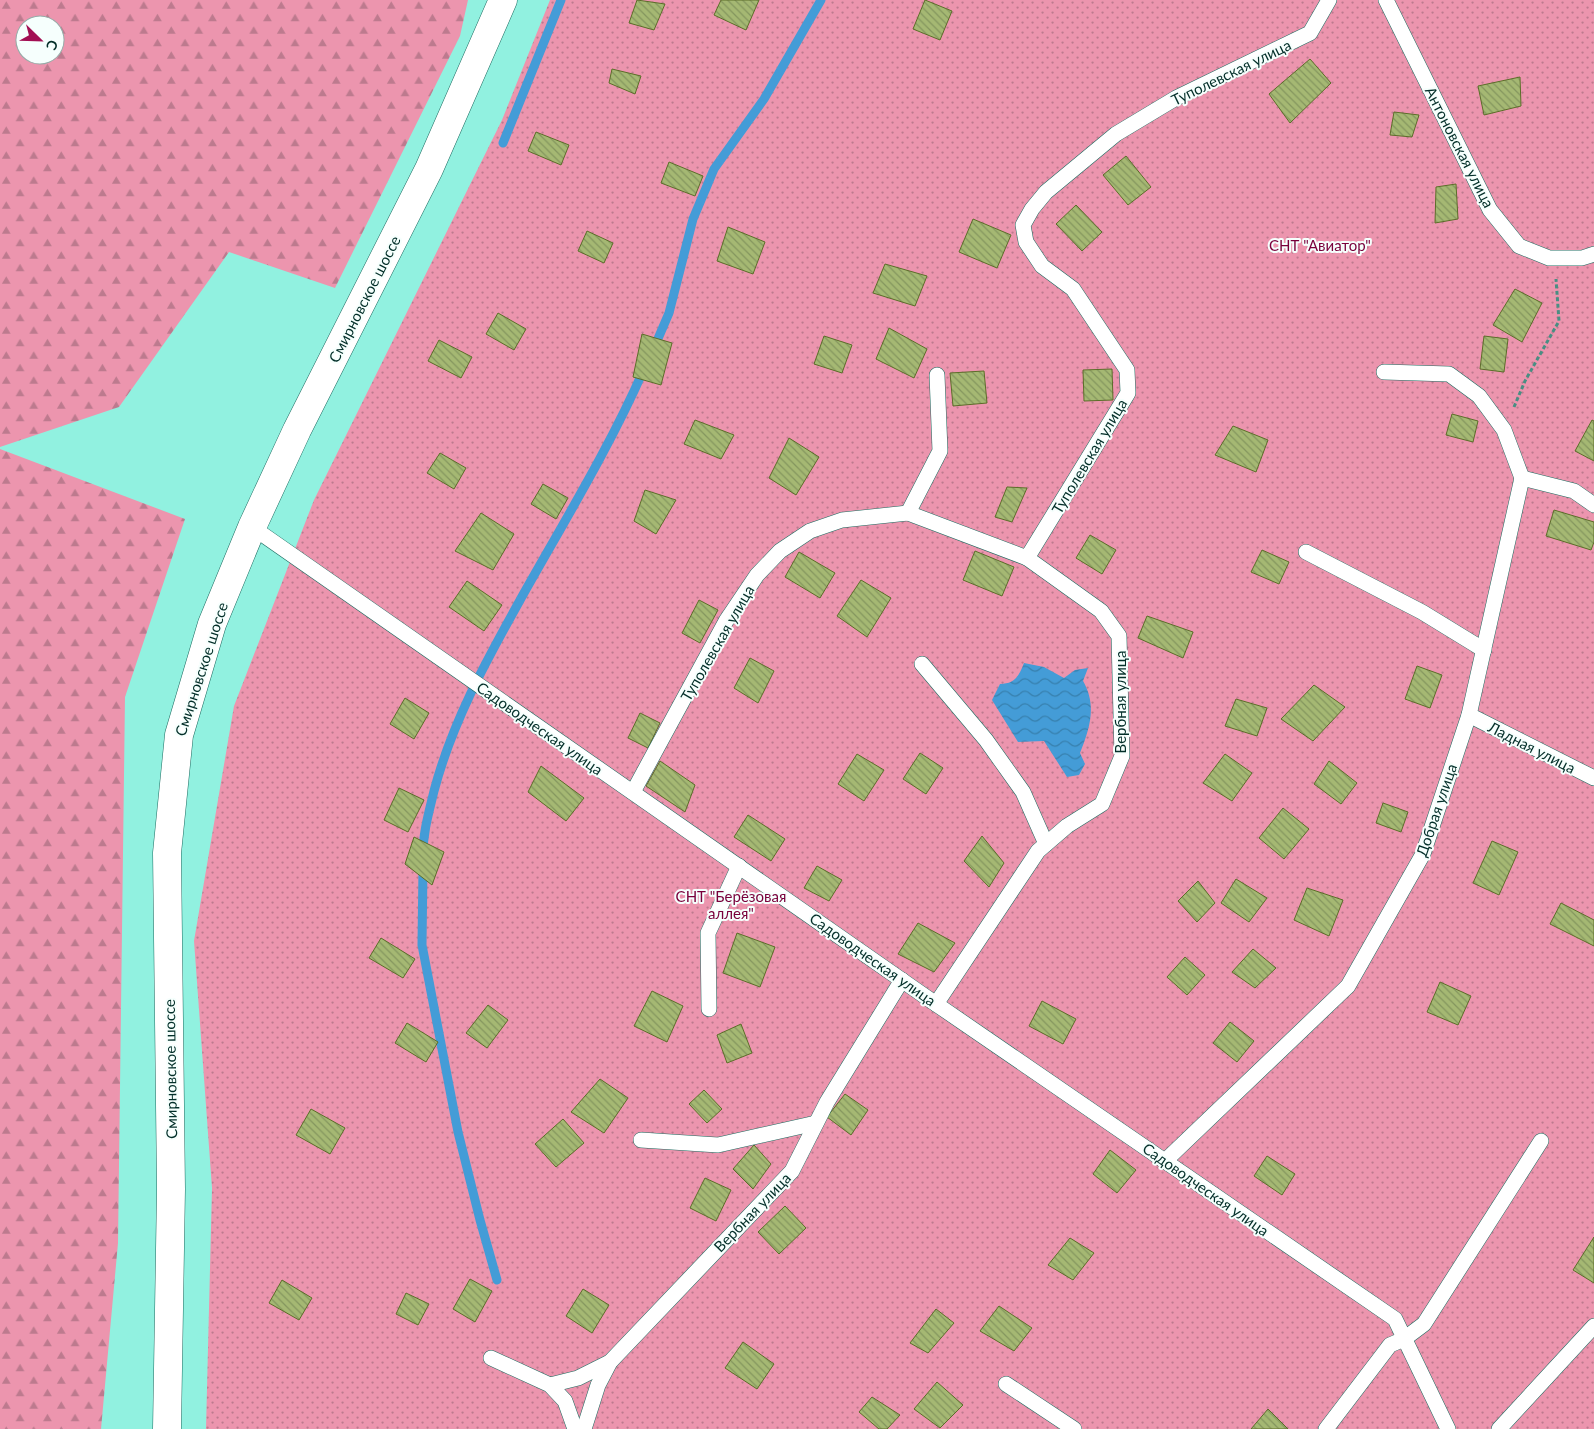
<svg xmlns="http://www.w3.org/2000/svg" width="1594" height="1429" font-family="Lato,sans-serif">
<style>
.forest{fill:url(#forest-firs);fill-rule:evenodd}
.garden{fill:url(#garden-dots)}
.water{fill:url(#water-waves)}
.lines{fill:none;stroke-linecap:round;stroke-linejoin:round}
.stream{stroke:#449cd7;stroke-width:9}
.building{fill:url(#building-back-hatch);stroke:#5c6d29}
.service-casing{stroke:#1d6b60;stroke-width:16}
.secondary-casing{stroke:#1d6b60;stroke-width:29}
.path{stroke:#498e83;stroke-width:3;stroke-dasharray:4 2.5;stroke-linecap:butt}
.service{stroke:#fff;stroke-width:15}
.secondary{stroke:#fff;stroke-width:28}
.labels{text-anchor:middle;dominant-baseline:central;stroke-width:4;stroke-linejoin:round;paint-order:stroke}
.street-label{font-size:15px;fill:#032f29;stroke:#f6fffd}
.park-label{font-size:15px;fill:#79003b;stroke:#f6fffd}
</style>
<defs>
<pattern id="forest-firs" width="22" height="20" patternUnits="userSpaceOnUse" patternTransform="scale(1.25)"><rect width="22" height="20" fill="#ec95ae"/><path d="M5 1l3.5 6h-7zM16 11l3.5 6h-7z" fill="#bd7a8e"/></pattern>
<pattern id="garden-dots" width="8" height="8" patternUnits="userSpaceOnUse" patternTransform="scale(1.25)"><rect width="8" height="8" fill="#ec95ae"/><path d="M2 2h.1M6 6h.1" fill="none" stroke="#bd7a8e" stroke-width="1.8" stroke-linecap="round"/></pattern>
<pattern id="water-waves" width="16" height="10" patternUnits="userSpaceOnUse" patternTransform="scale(1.25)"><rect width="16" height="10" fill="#449cd7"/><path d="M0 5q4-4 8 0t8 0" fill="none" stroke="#3780ae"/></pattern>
<pattern id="building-back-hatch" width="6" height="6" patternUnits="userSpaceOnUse" patternTransform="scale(1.25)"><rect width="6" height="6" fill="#a5b873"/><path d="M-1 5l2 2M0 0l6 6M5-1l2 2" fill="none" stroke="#84965e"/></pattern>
</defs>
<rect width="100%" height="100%" fill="#91f1e0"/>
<!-- forest -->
<g class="forest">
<path d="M0,0H468L460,36L335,288L229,252L119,407L0,447ZM25,25H55V55H25Z"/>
<path d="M0,449L185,519L125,697L118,1243L101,1429H0Z"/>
</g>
<!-- garden -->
<path class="garden" d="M550,0H1594V1429H206L212,1188L194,941L234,706L314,500L502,120Z"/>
<!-- water -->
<path class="water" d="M1024,663L1044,667L1064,678L1075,670L1088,668L1083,681C1097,705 1090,728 1080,753L1085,764L1079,775L1067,777L1044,741L1018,742L992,700L1000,684C1015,684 1019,676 1024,663Z"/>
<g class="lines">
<!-- stream -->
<g class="stream">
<path d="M503,143L561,0"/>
<path d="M654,348L669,313L693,219L714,169L764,99L821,0"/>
<path d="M423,854C423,832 429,812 434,791C452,723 485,663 519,602C562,525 609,449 644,369"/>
<path d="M423,867L422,945L458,1132L480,1220L497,1280"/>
</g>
</g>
<!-- building -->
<g class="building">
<path d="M637,0L665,4L654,30L629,23Z"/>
<path d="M721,0H759L746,30L714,15Z"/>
<path d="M925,0L952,11L940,40L913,29Z"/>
<path d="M1310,59L1331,83L1290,123L1269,94Z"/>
<path d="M612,69L641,76L635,94L609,83Z"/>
<path d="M1520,77L1521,106L1484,115L1478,86Z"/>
<path d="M1394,112L1419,115L1412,137L1390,135Z"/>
<path d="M536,132L569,145L561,165L528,151Z"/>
<path d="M1126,156L1151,187L1128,205L1103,175Z"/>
<path d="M669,162L703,176L695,196L661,183Z"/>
<path d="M1456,184L1458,219L1435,223L1436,187Z"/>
<path d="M1076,205L1102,232L1082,251L1056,224Z"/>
<path d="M973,219L1011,235L997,268L959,252Z"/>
<path d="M728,227L765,242L753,274L717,261Z"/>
<path d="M587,231L613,243L604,263L578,251Z"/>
<path d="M885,264L927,276L915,306L873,293Z"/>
<path d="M1515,289L1542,303L1522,342L1493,325Z"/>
<path d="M498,313L526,329L514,350L486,334Z"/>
<path d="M889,328L927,349L914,378L876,359Z"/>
<path d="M642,334L672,343L661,385L633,377Z"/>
<path d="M824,336L852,345L842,373L814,364Z"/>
<path d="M1484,336L1508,339L1504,372L1480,369Z"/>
<path d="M439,340L472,357L461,378L428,361Z"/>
<path d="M1112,369L1113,400L1084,401L1083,370Z"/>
<path d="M984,371L987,403L953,406L950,373Z"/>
<path d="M1452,414L1478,421L1473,442L1446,435Z"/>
<path d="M695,420L734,435L721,459L684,444Z"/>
<path d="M1592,420L1594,421V461L1575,451Z"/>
<path d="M1233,426L1268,440L1256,472L1215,455Z"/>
<path d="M789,438L819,457L796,495L769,478Z"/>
<path d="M440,453L466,468L454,489L427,473Z"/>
<path d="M543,484L568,498L556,519L531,504Z"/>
<path d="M1007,487L1027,488L1012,522L995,517Z"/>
<path d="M645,490L676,500L656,534L634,521Z"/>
<path d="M1554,510L1594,522V542L1591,550L1546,536Z"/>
<path d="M481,513L514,534L493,570L455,551Z"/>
<path d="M1090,535L1116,550L1102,574L1076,558Z"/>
<path d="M1262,550L1289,562L1279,584L1251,572Z"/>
<path d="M975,551L1014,567L1002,596L963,580Z"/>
<path d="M799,552L835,573L820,598L785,577Z"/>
<path d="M861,580L891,598L867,637L837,616Z"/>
<path d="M467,581L502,605L484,631L449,607Z"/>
<path d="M699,600L718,610L700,643L682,633Z"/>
<path d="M1147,616L1193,632L1183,658L1138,638Z"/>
<path d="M750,658L774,671L758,703L734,688Z"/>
<path d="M1417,666L1442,675L1430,708L1405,699Z"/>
<path d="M1314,685L1345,707L1313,741L1281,719Z"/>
<path d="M405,698L429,713L414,739L390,724Z"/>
<path d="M1236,699L1267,708L1257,736L1225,726Z"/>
<path d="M640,713L660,723L648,748L628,738Z"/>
<path d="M920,753L943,768L926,794L903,779Z"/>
<path d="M857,754L884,770L864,801L838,784Z"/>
<path d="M1225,754L1252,773L1232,801L1203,783Z"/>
<path d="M660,761L695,785L685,812L646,786Z"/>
<path d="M1329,761L1357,783L1341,804L1314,784Z"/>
<path d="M541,766L584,798L566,821L528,792Z"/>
<path d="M399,788L424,800L408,832L384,820Z"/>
<path d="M1383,803L1408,812L1401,832L1376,823Z"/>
<path d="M1283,808L1309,829L1284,859L1259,838Z"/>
<path d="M748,815L785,839L771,861L734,837Z"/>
<path d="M982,836L1004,863L989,887L964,861Z"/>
<path d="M414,837L444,852L432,885L405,864Z"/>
<path d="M1492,841L1518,852L1499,895L1473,883Z"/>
<path d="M817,866L842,880L829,901L804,888Z"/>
<path d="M1236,879L1267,898L1249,922L1221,903Z"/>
<path d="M1198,881L1215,903L1197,922L1178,901Z"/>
<path d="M1307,888L1343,900L1329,936L1294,920Z"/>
<path d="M1561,903L1594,920V946L1550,924Z"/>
<path d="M918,923L955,943L934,972L898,954Z"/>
<path d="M737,933L775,947L760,987L723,973Z"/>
<path d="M381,938L415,959L403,978L369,958Z"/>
<path d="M1253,949L1276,968L1255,988L1232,972Z"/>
<path d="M1185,957L1205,975L1187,995L1167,977Z"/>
<path d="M1440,982L1471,996L1458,1025L1427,1012Z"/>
<path d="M652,991L683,1006L667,1042L634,1026Z"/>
<path d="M1042,1001L1076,1019L1063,1044L1029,1026Z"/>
<path d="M488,1005L508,1020L487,1048L466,1033Z"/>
<path d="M1230,1022L1254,1041L1237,1062L1213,1043Z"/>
<path d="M407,1023L438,1042L426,1062L395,1043Z"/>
<path d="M741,1024L752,1053L727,1063L717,1035Z"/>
<path d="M600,1079L628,1098L604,1133L571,1112Z"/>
<path d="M704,1090L722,1109L707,1123L689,1104Z"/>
<path d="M845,1094L868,1110L851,1135L827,1117Z"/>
<path d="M311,1109L345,1128L330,1154L296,1135Z"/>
<path d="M563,1119L584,1143L556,1167L535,1144Z"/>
<path d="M754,1145L771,1164L753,1189L733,1169Z"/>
<path d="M1110,1150L1136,1170L1117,1193L1093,1174Z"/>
<path d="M1267,1156L1295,1174L1282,1195L1254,1176Z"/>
<path d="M705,1178L731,1190L716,1221L690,1208Z"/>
<path d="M785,1206L806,1228L779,1254L758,1232Z"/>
<path d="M1594,1237V1283L1573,1270Z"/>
<path d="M1070,1238L1094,1253L1073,1280L1048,1265Z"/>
<path d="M470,1279L492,1291L475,1322L453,1309Z"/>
<path d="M282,1280L312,1298L299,1320L269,1303Z"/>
<path d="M583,1289L609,1305L592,1333L566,1316Z"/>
<path d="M406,1293L429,1304L418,1325L396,1314Z"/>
<path d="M999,1306L1032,1328L1014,1351L980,1331Z"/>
<path d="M936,1309L954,1323L928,1353L910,1343Z"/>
<path d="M743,1342L774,1364L757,1389L725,1368Z"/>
<path d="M937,1382L963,1405L940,1428L914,1409Z"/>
<path d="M872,1397L900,1415L887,1429H879L859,1412Z"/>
<path d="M1268,1409L1288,1429H1251Z"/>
</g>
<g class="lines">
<defs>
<g id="service">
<path d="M1386,0L1490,210L1519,246L1549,258H1582L1594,254"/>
<path d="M1384,372L1449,374L1479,396L1504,430L1522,478"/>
<path d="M1522,478L1574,491L1594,505"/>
<path d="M908,513L940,451L937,375"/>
<path d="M252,527L936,1004L1395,1319L1448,1429"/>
<path d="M1306,552L1422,612L1484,650"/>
<path d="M922,664L986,740L1023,792L1046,844"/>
<path d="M1469,715L1594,778"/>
<path d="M633,792L726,621L757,575L780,551L810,531L842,520L908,513L1027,558L1128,393L1127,370L1073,289L1042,266L1026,242L1023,225L1032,209L1046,192L1116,134L1176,98L1310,33L1329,0"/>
<path d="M936,1004L1038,851L1067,826L1102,804L1122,756L1119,636L1101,611L1027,558"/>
<path d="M709,1009L708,933L739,866"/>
<path d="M641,1140L718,1145L816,1123"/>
<path d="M1165,1161L1348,986L1423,854L1469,715L1522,478"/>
<path d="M491,1358L550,1385L565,1401L575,1429"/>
<path d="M1006,1384L1074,1429"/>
<path d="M550,1385L578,1378L610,1362"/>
<path d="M584,1429L598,1385L610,1362L792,1171L827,1102L902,980"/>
<path d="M1326,1429L1390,1345L1404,1339L1424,1324L1541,1141"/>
<path d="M1499,1429L1594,1326"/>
</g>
<path id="secondary" d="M167,1429L171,1189L167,853L179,735L212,624L252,527L297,430L429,169L503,0"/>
</defs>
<!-- service casing -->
<use href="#service" class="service-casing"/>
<!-- secondary casing -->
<use href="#secondary" class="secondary-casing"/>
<!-- path -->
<path class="path" d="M1514,407L1525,381L1559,321L1556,279"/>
<!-- service -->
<use href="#service" class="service"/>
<!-- secondary -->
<use href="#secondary" class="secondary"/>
</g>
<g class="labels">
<!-- street labels -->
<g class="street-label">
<text transform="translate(1231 72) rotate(-26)">Туполевская улица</text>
<text transform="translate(1460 147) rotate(63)">Антоновская улица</text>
<text transform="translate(364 299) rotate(-63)">Смирновское шоссе</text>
<text transform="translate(1089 456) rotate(-59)">Туполевская улица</text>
<text transform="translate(717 643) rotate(-60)">Туполевская улица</text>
<text transform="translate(201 669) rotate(-72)">Смирновское шоссе</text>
<text transform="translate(1120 702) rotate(-90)">Вербная улица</text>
<text transform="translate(540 728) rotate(35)">Садоводческая улица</text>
<text transform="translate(1532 747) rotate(27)">Ладная улица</text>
<text transform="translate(1436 810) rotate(-71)">Добрая улица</text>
<text transform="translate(873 959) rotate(35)">Садоводческая улица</text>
<text transform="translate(170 1069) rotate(-91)">Смирновское шоссе</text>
<text transform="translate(1206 1189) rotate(35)">Садоводческая улица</text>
<text transform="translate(752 1212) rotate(-46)">Вербная улица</text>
</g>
<!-- park labels -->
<g class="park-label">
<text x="1320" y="245">СНТ "Авиатор"</text>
<text x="731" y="896">СНТ "Берёзовая<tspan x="731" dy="17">аллея"</tspan></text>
</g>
</g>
<!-- north arrow -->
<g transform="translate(40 40) rotate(113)"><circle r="24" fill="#f6fffd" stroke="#95aca8"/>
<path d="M0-4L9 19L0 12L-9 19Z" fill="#a20f53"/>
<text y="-8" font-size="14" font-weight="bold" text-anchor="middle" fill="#032f29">С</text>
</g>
</svg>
